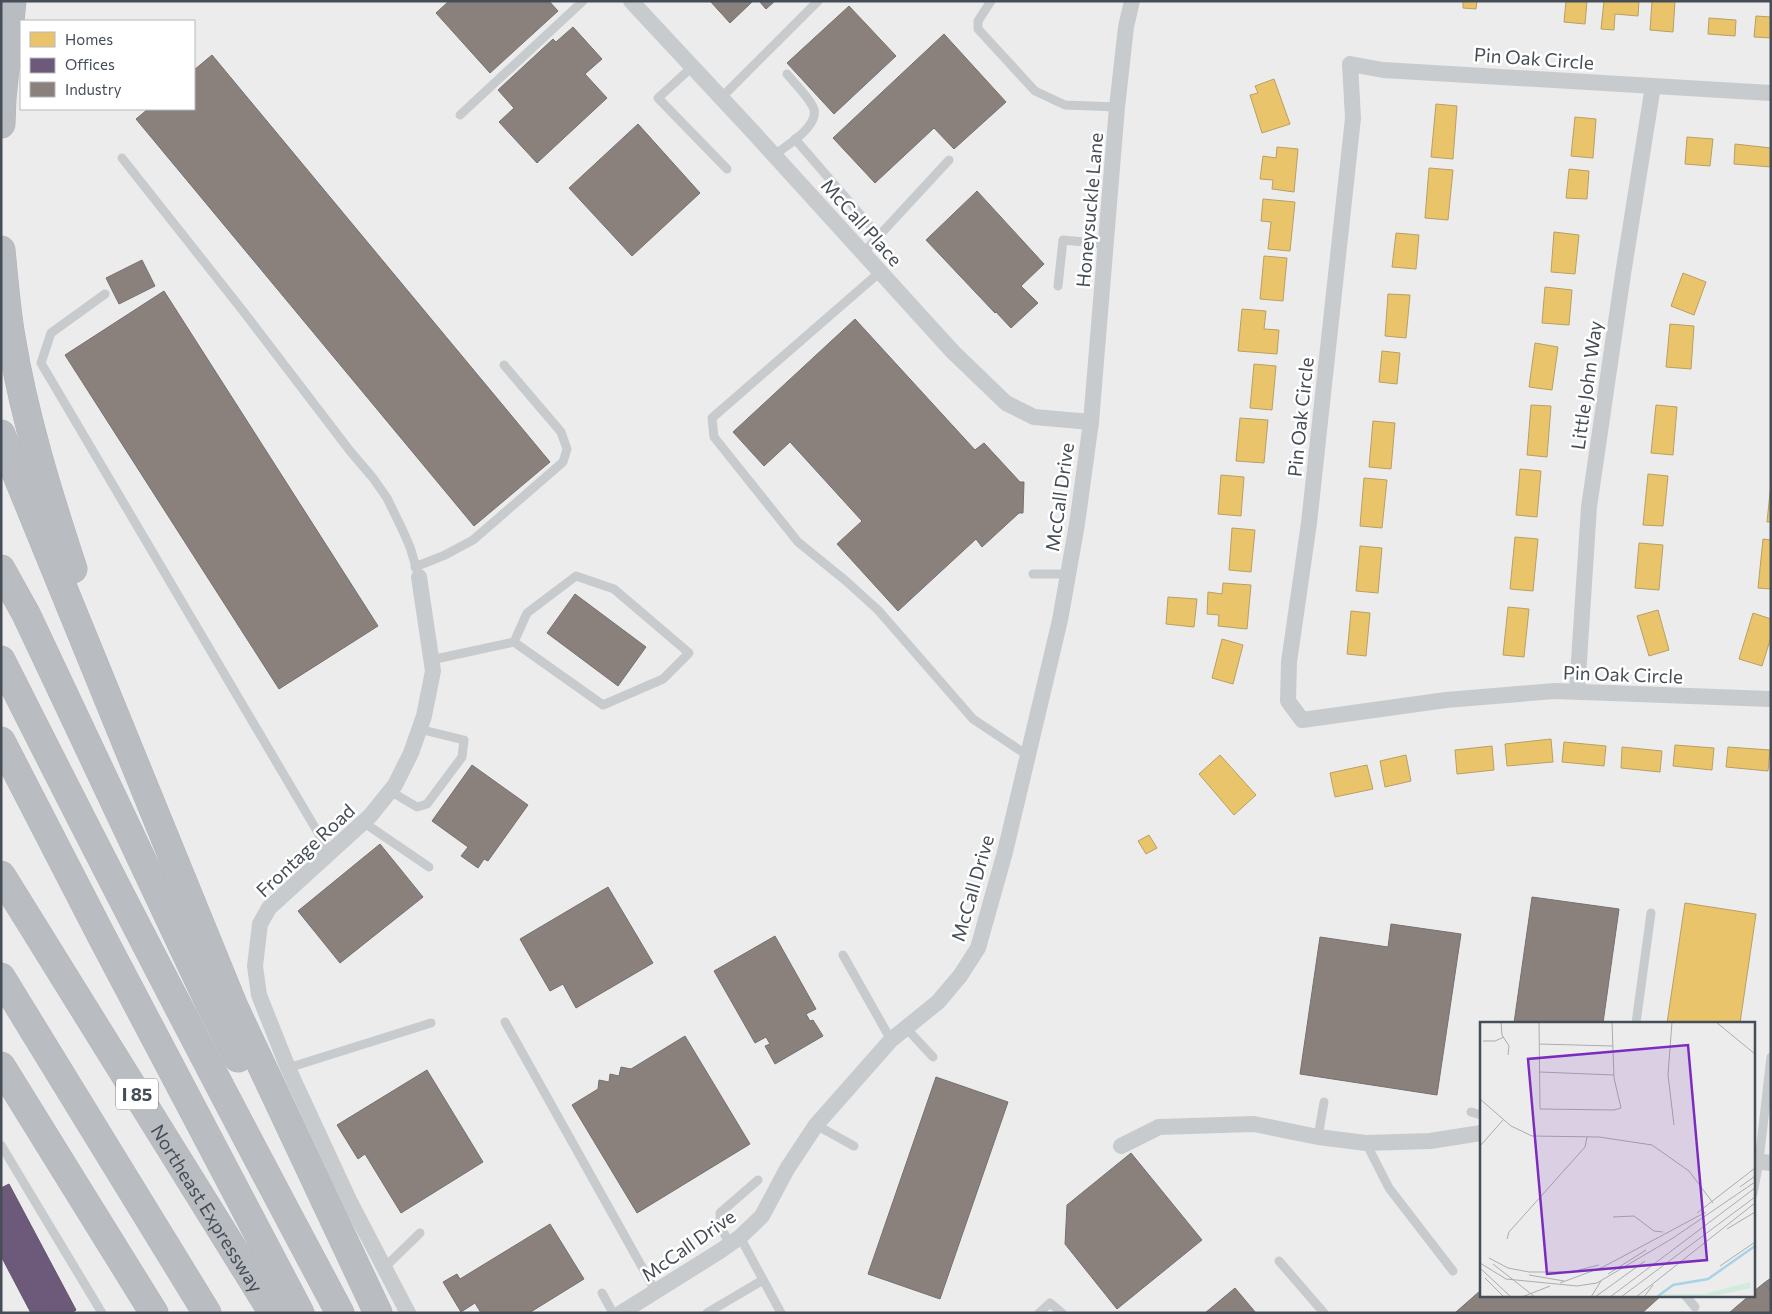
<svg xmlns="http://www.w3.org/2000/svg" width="1772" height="1314" font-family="Commissioner,sans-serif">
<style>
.homes{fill:#e9c46a;stroke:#b8a064}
.offices{fill:#6d597a;stroke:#615570}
.industry{fill:#8a817c;stroke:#757171}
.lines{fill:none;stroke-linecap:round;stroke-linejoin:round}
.motorway-casing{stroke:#b2b5bb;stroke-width:29}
.service{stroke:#c8cbcd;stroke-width:9}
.minor{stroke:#c8cbcd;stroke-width:16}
.motorway{stroke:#b9bdc2;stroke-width:28}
.labels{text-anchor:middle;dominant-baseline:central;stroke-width:5;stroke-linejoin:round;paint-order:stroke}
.shield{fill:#fff;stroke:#7d8289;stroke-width:1}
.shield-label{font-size:18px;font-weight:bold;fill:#454d57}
.street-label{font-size:19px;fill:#454d57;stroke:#fff}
.inset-river{fill:none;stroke:#a8d3e6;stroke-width:2.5}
.inset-road{fill:none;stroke:#aaacb0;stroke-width:1}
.view{fill:#7b2cbf;fill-opacity:0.15;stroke:#7b2cbf;stroke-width:2.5}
.inset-edge{fill:none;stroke:#454d57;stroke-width:2.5}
</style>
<rect width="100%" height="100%" fill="#edecec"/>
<!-- homes -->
<g class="homes">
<path d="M1463,1H1477L1476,9L1463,8Z"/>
<path d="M1566,1H1587L1585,24L1564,22Z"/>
<path d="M1604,1H1639L1638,16L1615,14L1614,30L1601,29Z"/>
<path d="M1652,1H1675L1673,32L1650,30Z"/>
<path d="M1756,16L1771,17V38L1754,37Z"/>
<path d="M1709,18L1736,20L1735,36L1708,34Z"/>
<path d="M1274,79L1290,124L1262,133L1250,95L1258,93L1255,86Z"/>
<path d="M1436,104L1457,106L1453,159L1431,157Z"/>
<path d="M1575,117L1596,119L1593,158L1571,156Z"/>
<path d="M1687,137L1713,139L1710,166L1685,164Z"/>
<path d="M1735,144L1771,148V167L1734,164Z"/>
<path d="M1277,147L1298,149L1294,192L1272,189L1273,180L1260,179L1263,156L1276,158Z"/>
<path d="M1429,168L1453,170L1448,220L1425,218Z"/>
<path d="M1569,169L1589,171L1587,199L1566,198Z"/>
<path d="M1263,199L1295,202L1290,251L1268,249L1271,222L1261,221Z"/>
<path d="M1554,232L1579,235L1575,274L1551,272Z"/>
<path d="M1396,233L1419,235L1416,269L1392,267Z"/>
<path d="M1264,256L1287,258L1283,301L1260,299Z"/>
<path d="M1683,273L1706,282L1694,315L1671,306Z"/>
<path d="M1545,287L1572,290L1569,325L1542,323Z"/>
<path d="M1388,294L1410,295L1406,338L1385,336Z"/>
<path d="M1242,309L1266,311L1264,329L1279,330L1277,354L1238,351Z"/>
<path d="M1670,324L1694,326L1691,369L1666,367Z"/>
<path d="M1535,343L1558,347L1552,390L1529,387Z"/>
<path d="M1382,351L1400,353L1397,384L1379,382Z"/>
<path d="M1254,364L1276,366L1272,410L1250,408Z"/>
<path d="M1531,405L1551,406L1547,457L1527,455Z"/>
<path d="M1656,405L1677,407L1673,455L1651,453Z"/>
<path d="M1240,418L1268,420L1264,463L1236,461Z"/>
<path d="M1373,421L1395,423L1391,469L1369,467Z"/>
<path d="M1520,469L1541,471L1537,517L1516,515Z"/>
<path d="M1648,474L1668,476L1663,526L1643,525Z"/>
<path d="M1221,475L1244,477L1241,516L1218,514Z"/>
<path d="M1364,478L1387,480L1382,528L1360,526Z"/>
<path d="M1771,483V522H1767Z"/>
<path d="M1232,528L1255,530L1251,572L1229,570Z"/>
<path d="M1515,537L1538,539L1533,591L1510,589Z"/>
<path d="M1763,539L1771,540V589L1758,588Z"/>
<path d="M1639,543L1663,545L1659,590L1635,588Z"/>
<path d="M1360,546L1382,548L1378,593L1356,591Z"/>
<path d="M1223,583L1251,585L1247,629L1218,626L1219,615L1207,614L1208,592L1222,594Z"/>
<path d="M1168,597L1197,599L1194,627L1166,624Z"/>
<path d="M1508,607L1529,609L1524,657L1503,655Z"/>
<path d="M1658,610L1669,650L1649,656L1637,616Z"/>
<path d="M1351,611L1370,613L1366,656L1347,654Z"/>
<path d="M1753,613L1771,619V637L1762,666L1739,659Z"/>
<path d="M1222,639L1243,645L1233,684L1212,678Z"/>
<path d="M1551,739L1553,762L1507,766L1505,744Z"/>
<path d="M1564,742L1606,746L1604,766L1562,762Z"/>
<path d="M1675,745L1714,748L1712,770L1673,766Z"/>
<path d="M1492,746L1494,770L1457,774L1455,750Z"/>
<path d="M1622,747L1662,751L1660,772L1621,768Z"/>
<path d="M1728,747L1770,750L1768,771L1726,767Z"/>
<path d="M1220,755L1256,795L1234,815L1199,774Z"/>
<path d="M1406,755L1411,781L1385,787L1380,761Z"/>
<path d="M1367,765L1373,789L1335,797L1330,773Z"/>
<path d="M1149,835L1157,848L1146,854L1138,841Z"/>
<path d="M1685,903L1756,914L1740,1023H1667Z"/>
</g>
<!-- offices -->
<path class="offices" d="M9,1184L76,1310L72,1313H31L1,1256V1188Z"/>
<!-- industry -->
<g class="industry">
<path d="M449,1H549L558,11L490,73L436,13Z"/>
<path d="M710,1H753L730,23Z"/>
<path d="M759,1H775L766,9Z"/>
<path d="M849,6L896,56L834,114L787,63Z"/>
<path d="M573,27L602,59L585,74L607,98L537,163L499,122L514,108L498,90L553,39L556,42Z"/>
<path d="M944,34L1006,102L954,149L934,128L875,183L833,138Z"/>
<path d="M212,55L550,462L474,526L136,119L148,109H194V70Z"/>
<path d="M638,124L700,193L632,256L569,188Z"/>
<path d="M977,191L1044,264L1021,286L1038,303L1011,328L996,312L995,313L926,240Z"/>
<path d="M142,260L155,286L119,304L106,278Z"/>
<path d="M164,291L378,626L279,689L65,355Z"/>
<path d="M855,319L975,450L984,443L1020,482H1024L1023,513H1019L982,547L976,539L898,611L837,544L862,521L790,442L764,466L733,432Z"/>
<path d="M575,594L646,647L618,686L547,633Z"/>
<path d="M472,765L528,805L488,861L484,859L478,868L461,856L468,847L432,821Z"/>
<path d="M380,844L423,897L340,963L298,911Z"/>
<path d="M608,887L653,963L576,1008L563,984L550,991L520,939Z"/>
<path d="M1532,897L1619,909L1603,1023H1514Z"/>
<path d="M1391,924L1461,934L1437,1095L1300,1074L1320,937L1388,947Z"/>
<path d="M775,936L816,1009L806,1014L810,1021L813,1020L823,1036L775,1064L765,1046L770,1044L766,1037L755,1043L714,971Z"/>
<path d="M685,1036L750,1144L637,1213L572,1105L598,1089L599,1080L609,1082L610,1074L619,1076L621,1067L631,1069Z"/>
<path d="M427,1070L483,1162L401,1213L365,1154L358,1159L337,1125Z"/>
<path d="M936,1077L1008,1102L940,1299L868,1274Z"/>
<path d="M1131,1153L1202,1240L1117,1309L1065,1244L1067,1205Z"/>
<path d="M550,1224L584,1279L529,1313H481L475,1303L461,1312L443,1282L457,1274L460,1279Z"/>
<path d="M1771,1278V1291L1764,1283Z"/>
<path d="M1764,1283L1771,1291V1313H1729L1750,1295H1753V1292Z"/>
<path d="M1235,1288L1256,1313H1205Z"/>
<path d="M1481,1290V1295H1662L1642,1313H1457L1456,1312Z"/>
</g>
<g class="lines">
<defs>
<g id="motorway">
<path d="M1,124L2,98L12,1"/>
<path d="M1,250C4,279 6,308 11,337C24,416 48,493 73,569"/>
<path d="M1,434L12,463L234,1007L378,1313"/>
<path d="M1,569L26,614L209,1002L238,1058"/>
<path d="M1,660C111,879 224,1096 340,1313"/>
<path d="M1,741L101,935L300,1313"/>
<path id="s1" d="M1,875L273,1313"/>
<path d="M1,977L207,1313"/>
<path d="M1,1066L154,1313"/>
</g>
</defs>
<!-- motorway casing -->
<use href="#motorway" class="motorway-casing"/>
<!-- service -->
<g class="service">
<path d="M991,1L978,21V29L1035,91L1065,105L1117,107"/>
<path d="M692,67L658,98L727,169"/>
<path d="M721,98L818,1"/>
<path d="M460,115L583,1"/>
<path d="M795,139L871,227L880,235"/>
<path d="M774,155C786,146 824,124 812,105C806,94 795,84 787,74"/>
<path d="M122,158L243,311L350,451L373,478L387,498L403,531L410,547L419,577"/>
<path d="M863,253L949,160"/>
<path d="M880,272L712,418L714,437L798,542L846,581L878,610L973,719L1027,755"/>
<path d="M1058,286L1063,240L1105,244"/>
<path d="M105,294L51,333L41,363L330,853"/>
<path d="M415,567L445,555L473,540L563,462L567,449L561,432L504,365"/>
<path d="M1033,574H1068"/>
<path d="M431,660L514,642L603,705L663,679L689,653L614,589L576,576L527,613L514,642"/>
<path d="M390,791L417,807L427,804L462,757L464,740L419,729"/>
<path d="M363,822L429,867"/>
<path d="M843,955L891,1040"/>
<path d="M505,1022L656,1292"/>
<path d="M1636,1023L1651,913"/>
<path d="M906,1028L933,1057"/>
<path d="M288,1068L431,1023"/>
<path d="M1471,1112L1481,1115"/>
<path d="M816,1125L854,1146"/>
<path d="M1318,1137L1324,1102"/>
<path d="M1366,1143L1389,1188L1453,1271"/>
<path d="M1,1145L102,1313"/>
<path d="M1753,1194L1759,1161L1771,1057"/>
<path d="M740,1237L781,1313"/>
<path d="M730,1244L721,1228L720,1213L758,1180"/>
<path d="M1279,1261L1324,1313"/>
<path d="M384,1268L420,1233"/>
<path d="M602,1293L613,1313"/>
<path d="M1685,1295L1695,1307"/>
<path d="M707,1313L763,1280"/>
<path d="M1039,1313L1050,1303L1062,1313"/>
</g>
<!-- minor -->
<g class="minor">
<path d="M631,1L754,133L953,352L1006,403L1034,417L1091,422"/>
<path d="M1771,93L1383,70L1350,64L1353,118L1309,523L1289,662L1288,701L1302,720L1446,700L1555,691L1771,699"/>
<path d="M1577,691L1589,507L1623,274L1653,86"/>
<path d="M1121,1146L1159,1127L1254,1124L1318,1137L1366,1143L1430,1141L1481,1133"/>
<path d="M1753,1161L1771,1163"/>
<path d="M408,1313L350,1202L288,1068L259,995L255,966L260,924L269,908L370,816L395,785L411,753L424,716L433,671L419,577"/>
<path d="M621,1313L720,1251L740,1237L762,1216L787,1169L816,1125L891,1040L938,1002L960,976L978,948L1005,852L1060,620L1077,524L1091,422L1117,107L1126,27L1132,1"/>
</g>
<!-- motorway -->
<use href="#motorway" class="motorway"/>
</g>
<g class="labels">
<!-- shield labels -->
<rect class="shield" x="116" y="1078.5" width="42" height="31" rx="4"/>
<g class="shield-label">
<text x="137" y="1094">I 85</text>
</g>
<!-- street labels -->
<g class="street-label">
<text transform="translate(1534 58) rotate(4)">Pin Oak Circle</text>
<text transform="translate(1089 210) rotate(-85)">Honeysuckle Lane</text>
<text transform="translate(862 222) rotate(48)">McCall Place</text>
<text transform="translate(1586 385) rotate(-82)">Little John Way</text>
<text transform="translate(1300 417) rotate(-84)">Pin Oak Circle</text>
<text transform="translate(1059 497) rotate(-82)">McCall Drive</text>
<text transform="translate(1623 674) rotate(2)">Pin Oak Circle</text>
<text transform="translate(305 850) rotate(-43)">Frontage Road</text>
<text transform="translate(972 888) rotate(-74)">McCall Drive</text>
<text stroke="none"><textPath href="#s1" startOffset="392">Northeast Expressway</textPath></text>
<text transform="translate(688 1245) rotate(-35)">McCall Drive</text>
</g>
</g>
<!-- overview -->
<g transform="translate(1480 1022)">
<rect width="275" height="275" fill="#edecec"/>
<path d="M270,260L271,266L229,275H181L184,272H224Z" fill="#d2ebde"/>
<path class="inset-river" d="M177,275L193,263L228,257L275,224"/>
<path class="inset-road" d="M21,0L22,13L29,24L28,33M59,0L60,87L134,88L141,86L134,56L132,0M192,0L188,53L194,103M236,0L275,32M3,19H15L24,15M59,22L133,24M60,50L134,53M0,77L31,104L52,114L119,115L172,123L209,149L233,181M0,124L23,98M260,165L275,154M217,191L275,146M133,195L154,194L174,209L183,210M247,207L275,190M27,217L29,210L105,125L107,115M9,236L28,246L49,250H91L119,243M0,241L26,257L97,264L117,261L193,216L275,160M13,242L55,275M240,244L275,220M0,246L31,275M128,252L166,228M49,253L84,259M5,256L24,275M80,261L123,245L226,190M42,275L70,264M111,275L121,259M115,275L165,239M130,275L275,166M141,275L275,175M156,275L275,181M164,275L173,263"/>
<path class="view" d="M208,23L227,238L67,252L48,37Z"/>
<rect width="275" height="275" class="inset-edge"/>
</g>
<!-- border -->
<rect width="1772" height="1314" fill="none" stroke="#454d57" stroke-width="5"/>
<!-- legend -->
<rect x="20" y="20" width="175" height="90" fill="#ffffff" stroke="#b5b8bc"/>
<rect x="30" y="32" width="25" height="15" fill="#e9c46a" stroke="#b5b8bc"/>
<text x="65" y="45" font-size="15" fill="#454d57">Homes</text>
<rect x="30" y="58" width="25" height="15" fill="#6d597a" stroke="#b5b8bc"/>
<text x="65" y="70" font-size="15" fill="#454d57">Offices</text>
<rect x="30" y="82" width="25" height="15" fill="#8a817c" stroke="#b5b8bc"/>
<text x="65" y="95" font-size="15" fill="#454d57">Industry</text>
</svg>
